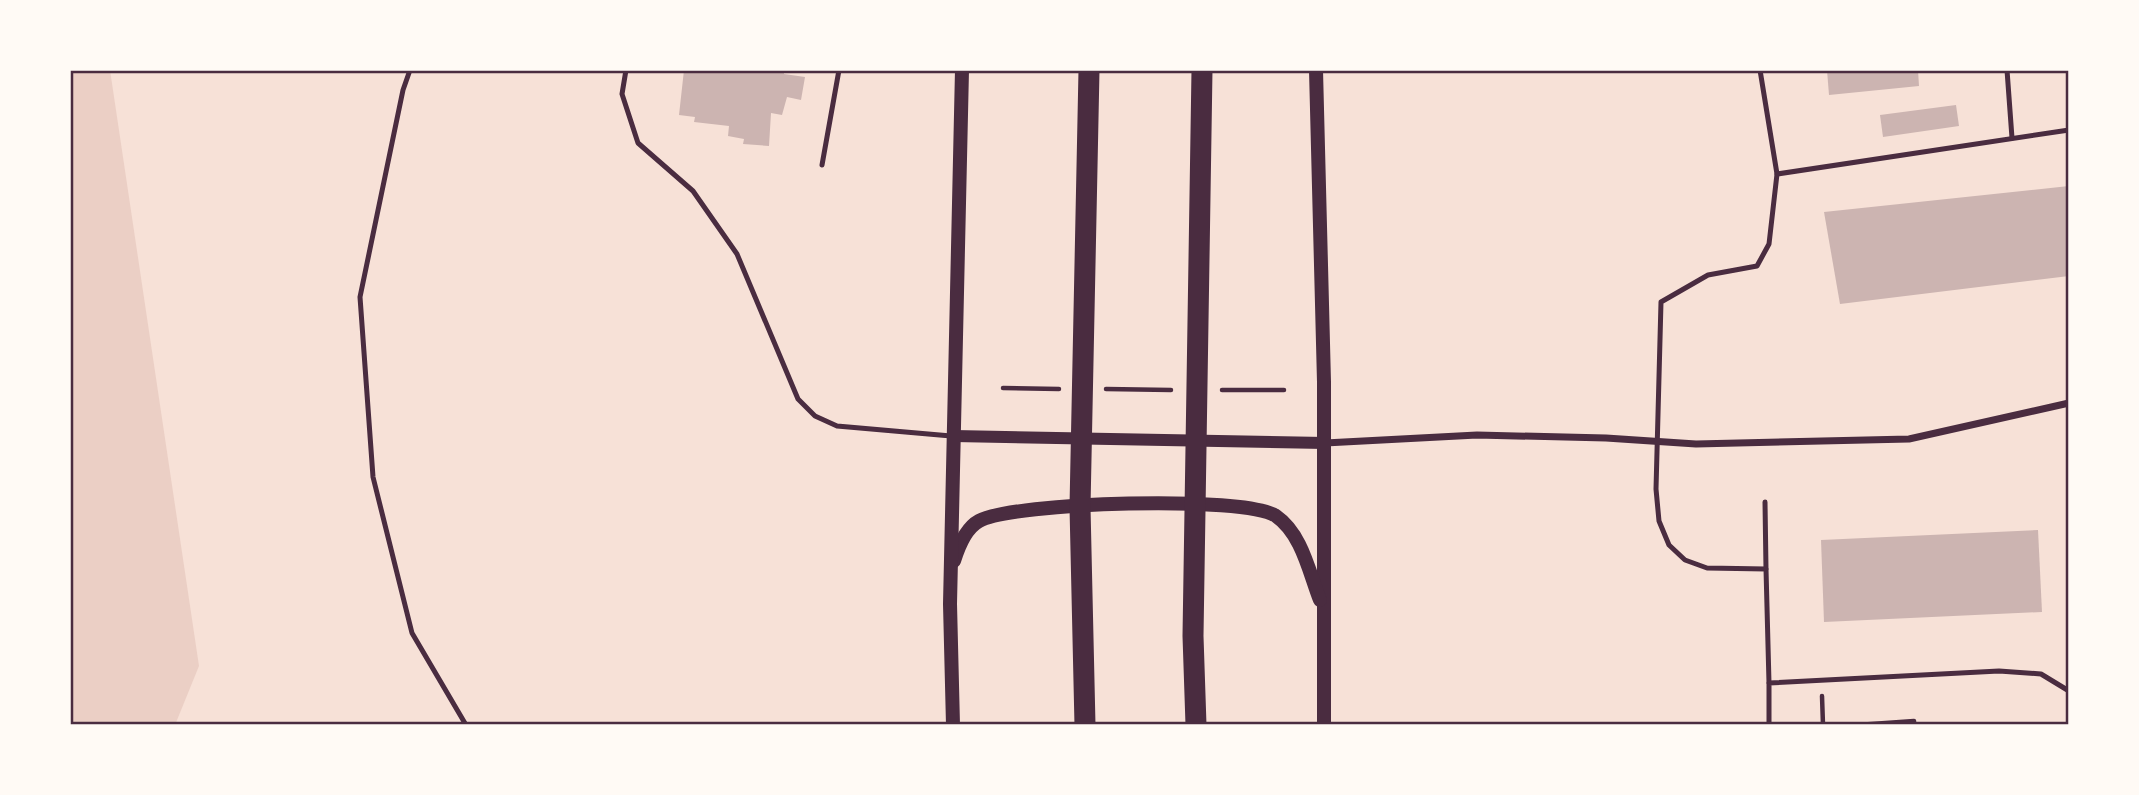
<svg xmlns="http://www.w3.org/2000/svg" width="2139" height="795" font-family="Montserrat,sans-serif">
<style>
.green{fill:#ebcfc5}
.building{fill:#ccb4b1}
.lines{fill:none;stroke-linecap:round;stroke-linejoin:round}
.path{stroke:#4a2c40;stroke-width:4.5}
.service{stroke:#4a2c40;stroke-width:5}
.minor{stroke:#4a2c40;stroke-width:7}
.tertiary{stroke:#4a2c40;stroke-width:12}
.secondary{stroke:#4a2c40;stroke-width:14}
.motorway{stroke:#4a2c40;stroke-width:21}
.neatline{fill:none;stroke:#4a2c40;stroke-width:2.5}
</style>
<rect width="100%" height="100%" fill="#f7e1d7"/>
<!-- green -->
<path class="green" d="M70,70H110L199,666L175,725H70Z"/>
<!-- building -->
<g class="building">
<path d="M684,70H784V74L805,77L801,100L787,97L782,115L771,113L769,146L743,144L744,139L728,136L729,126L694,122L695,117L679,115Z"/>
<path d="M1827,70H1918L1919,86L1829,95Z"/>
<path d="M1956,105L1959,126L1883,137L1880,115Z"/>
<path d="M2069,186V276L1840,304L1824,212Z"/>
<path d="M2038,530L2042,612L1824,622L1821,540Z"/>
</g>
<g class="lines">
<!-- path -->
<g class="path">
<path d="M1003,388L1059,389"/>
<path d="M1106,389L1171,390"/>
<path d="M1222,390H1284"/>
<path d="M1822,696L1823,725"/>
<path d="M1857,725L1914,721V725"/>
</g>
<!-- service -->
<g class="service">
<path d="M410,70L403,90L360,297L373,477L412,633L466,725"/>
<path d="M626,70L622,94L638,143L693,191L737,254L798,399L815,416L837,426L951,436"/>
<path d="M1760,70L1777,174L2069,130"/>
<path d="M2007,70L2012,138"/>
<path d="M822,165L839,70"/>
<path d="M1765,502L1766,569"/>
<path d="M1769,683L1766,569L1707,568L1685,560L1669,545L1659,521L1656,489L1661,302L1708,275L1757,266L1769,244L1777,174"/>
<path d="M1769,725V683L1999,671L2041,674L2069,691"/>
</g>
<!-- minor -->
<path class="minor" d="M1325,443L1477,435L1606,438L1696,444L1909,439L2069,403"/>
<!-- tertiary -->
<path class="tertiary" d="M954,436L1325,443"/>
<!-- secondary -->
<g class="secondary">
<path d="M1316,70L1324,382V725"/>
<path d="M954,561C958,548 966,528 979,521C1013,502 1245,495 1276,516C1302,534 1309,572 1320,600"/>
<path d="M953,725L950,604L962,70"/>
</g>
<!-- motorway -->
<g class="motorway">
<path d="M1085,725L1080,507L1089,70"/>
<path d="M1196,725L1193,636L1202,70"/>
</g>
</g>
<!-- border -->
<rect width="2139" height="795" fill="none" stroke="#fffaf5" stroke-width="144"/>
<rect x="72" y="72" width="1995" height="651" class="neatline"/>
</svg>
